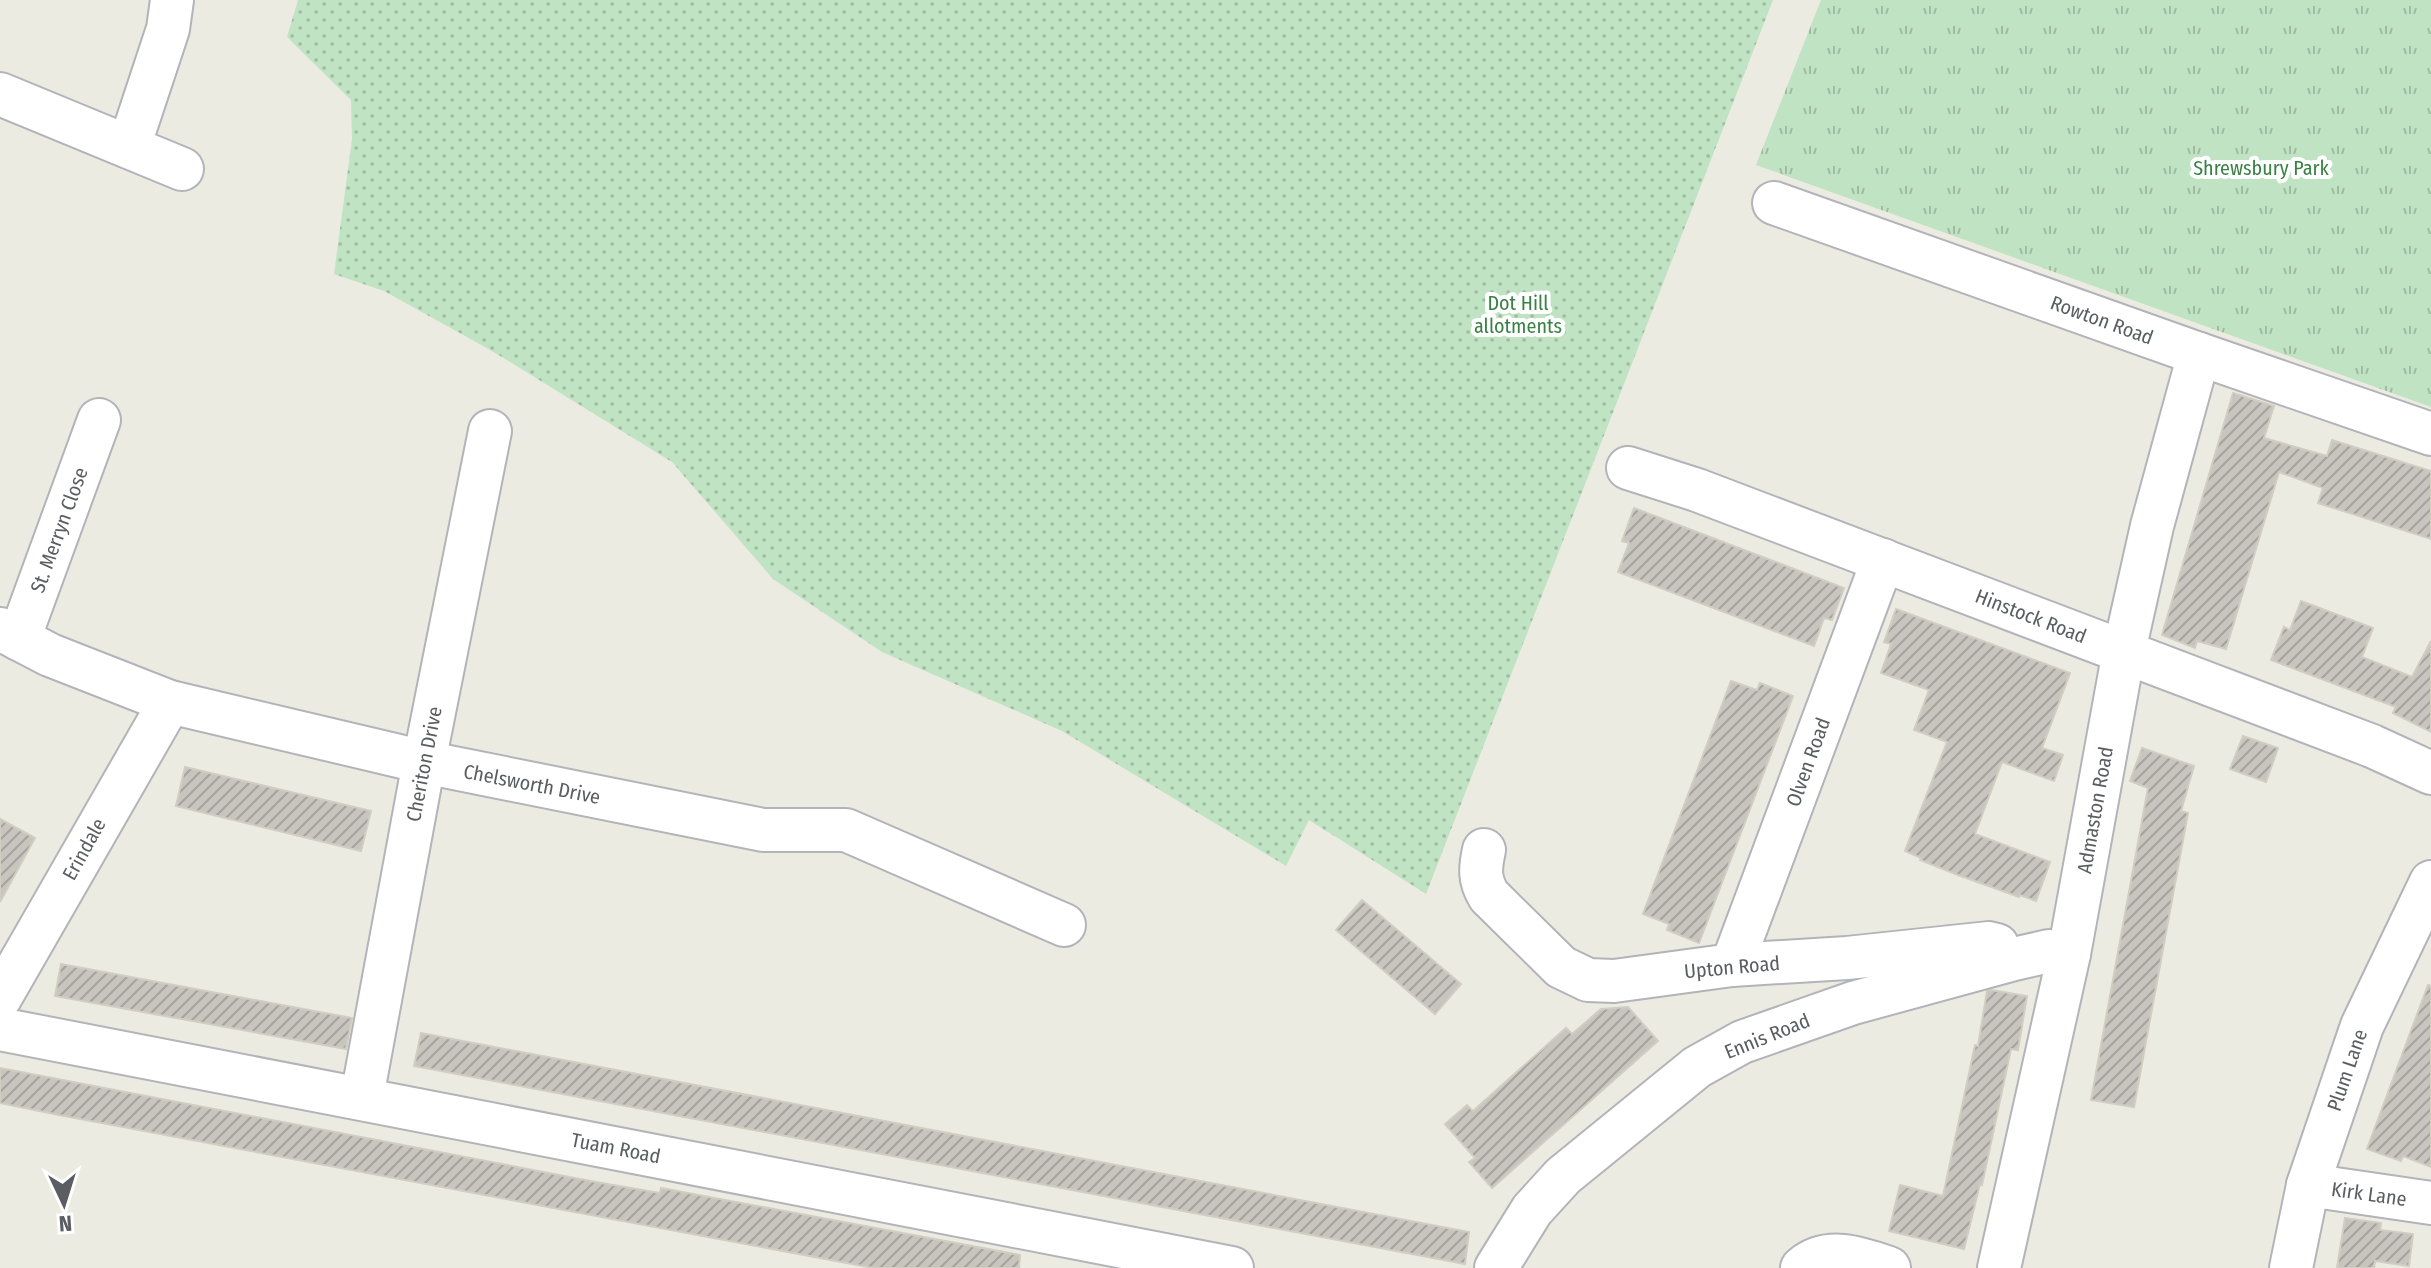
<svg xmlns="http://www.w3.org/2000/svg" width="2431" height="1268" font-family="'Fira Sans Condensed',sans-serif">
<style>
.grass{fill:url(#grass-dots)}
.park{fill:url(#park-tufts)}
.building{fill:url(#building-hatch);stroke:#d1cdc1;stroke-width:2}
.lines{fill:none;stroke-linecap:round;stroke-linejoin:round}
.minor-casing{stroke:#b3b4b9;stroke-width:46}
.minor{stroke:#fff;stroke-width:42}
.labels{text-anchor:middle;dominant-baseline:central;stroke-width:8;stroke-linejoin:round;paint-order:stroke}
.park-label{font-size:20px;fill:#398243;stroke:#fff}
.street-label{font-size:20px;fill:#5a5d62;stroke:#fff}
</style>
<defs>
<pattern id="grass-dots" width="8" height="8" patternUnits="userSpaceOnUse" patternTransform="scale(2)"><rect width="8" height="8" fill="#c0e3c3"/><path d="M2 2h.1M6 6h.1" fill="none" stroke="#9fbba2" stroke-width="1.8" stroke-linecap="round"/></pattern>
<pattern id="park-tufts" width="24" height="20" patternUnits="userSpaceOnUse" patternTransform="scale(2)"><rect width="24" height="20" fill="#c0e3c3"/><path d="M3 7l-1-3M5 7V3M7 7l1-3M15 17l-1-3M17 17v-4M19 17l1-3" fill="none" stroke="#9fbba2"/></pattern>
<pattern id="building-hatch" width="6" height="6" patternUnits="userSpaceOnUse" patternTransform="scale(2)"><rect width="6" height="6" fill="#c8c5bf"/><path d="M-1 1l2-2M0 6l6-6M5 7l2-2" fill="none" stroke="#a5a39f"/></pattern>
</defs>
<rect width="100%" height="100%" fill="#ecebe2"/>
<!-- grass -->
<path class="grass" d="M298,0H1773L1426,894L1309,820L1286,866L1062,731L882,652L773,579L672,462L492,351L384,291L334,274L352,139L351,100L287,37Z"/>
<!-- park -->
<path class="park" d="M1821,0H2431V407L1756,165Z"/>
<!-- building -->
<g class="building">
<path d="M2233,393L2274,406L2264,438L2327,456L2332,440L2431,471V539L2318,503L2323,488L2279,472L2226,649L2197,641L2195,648L2162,635Z"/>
<path d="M1634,508L1844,588L1832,620L1824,618L1814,646L1618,572L1629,543L1622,541Z"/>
<path d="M2301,601L2373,628L2362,657L2412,677L2431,641V732L2393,713L2396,707L2271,660L2284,627L2290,630Z"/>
<path d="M1896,609L2070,673L2042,748L2063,755L2054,781L2002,762L1975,834L2050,862L2036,901L2020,895L2019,897L1958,875L1920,860L1921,858L1905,851L1947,742L1914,730L1929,690L1881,673L1891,644L1884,642Z"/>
<path d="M1731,681L1757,690L1760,683L1793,696L1699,943L1667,930L1669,924L1643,914Z"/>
<path d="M2243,736L2278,748L2266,782L2230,769Z"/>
<path d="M2142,748L2194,766L2181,811L2188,813L2134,1107L2091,1100L2148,788L2130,781Z"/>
<path d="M185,767L371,811L361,851L176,806Z"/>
<path d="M0,819L35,838L0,902Z"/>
<path d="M1362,900L1461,984L1435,1014L1336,930Z"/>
<path d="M61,964L352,1018L346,1049L55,996Z"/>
<path d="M2428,985L2431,986V1167L2403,1156L2401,1161L2367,1149Z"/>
<path d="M1991,990L2027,996L2018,1050L2011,1049L1982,1185L1980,1184L1964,1249L1889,1231L1900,1185L1943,1196L1975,1045L1978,1046L1987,991Z"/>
<path d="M1628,1007L1658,1041L1492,1188L1469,1162L1475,1158L1445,1124L1467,1105L1473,1111L1566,1028L1572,1034L1601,1009Z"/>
<path d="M421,1033L1469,1232L1465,1264L414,1066Z"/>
<path d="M0,1068L596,1182L660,1193L661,1188L1020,1255L1019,1268H873L59,1115L0,1103Z"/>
<path d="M2345,1218L2381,1223L2380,1230L2413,1234L2409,1266L2375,1261L2374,1268H2337Z"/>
</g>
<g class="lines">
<defs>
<g id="minor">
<path d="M0,94L182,169"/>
<path d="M129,147L168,29L172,0"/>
<path d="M1774,203L2199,354L2431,434"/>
<path d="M1628,468L1697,490L2372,746L2431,773"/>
<path d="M0,629L50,655L170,702L424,762L763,830H846L1064,925"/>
<path d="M19,639L99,420"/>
<path d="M1484,850C1480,868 1479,880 1489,896L1561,967L1588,980L1614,981L1732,965L1847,958L1989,943L1997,945"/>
<path d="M1732,965L1883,560"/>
<path d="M0,998L170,702"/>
<path d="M0,1029L1232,1268"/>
<path d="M362,1097L424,762L490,431"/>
<path d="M2308,1185L2431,1203"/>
<path d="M1496,1268L1532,1210L1563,1176L1697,1067L1742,1042L1853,1003L2014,959L2049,951L2069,954"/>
<path d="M1802,1268C1827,1246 1860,1258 1889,1268"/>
<path d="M1999,1268L2069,954L2124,651L2152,526L2199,354"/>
<path d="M2291,1268L2308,1185L2362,1026L2431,882"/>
</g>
</defs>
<!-- minor casing -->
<use href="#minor" class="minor-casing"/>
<!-- minor -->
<use href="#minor" class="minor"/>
</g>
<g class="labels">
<!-- park labels -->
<g class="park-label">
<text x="2261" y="168">Shrewsbury Park</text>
<text x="1518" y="303">Dot Hill<tspan x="1518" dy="23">allotments</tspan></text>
</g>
<!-- street labels -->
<g class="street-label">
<text transform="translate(2102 320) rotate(20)">Rowton Road</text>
<text transform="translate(59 530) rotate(-70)">St. Merryn Close</text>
<text transform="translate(2031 616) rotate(21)">Hinstock Road</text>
<text transform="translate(1808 762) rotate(-70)">Olven Road</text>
<text transform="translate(424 764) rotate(-79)">Cheriton Drive</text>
<text transform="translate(532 784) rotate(11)">Chelsworth Drive</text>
<text transform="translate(2095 810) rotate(-80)">Admaston Road</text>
<text transform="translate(84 849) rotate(-61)">Erindale</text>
<text transform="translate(1732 967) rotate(-5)">Upton Road</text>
<text transform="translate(1767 1036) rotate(-22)">Ennis Road</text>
<text transform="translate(2347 1070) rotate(-71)">Plum Lane</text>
<text transform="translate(616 1148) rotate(11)">Tuam Road</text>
<text transform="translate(2369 1194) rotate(8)">Kirk Lane</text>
</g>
</g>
<!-- north arrow -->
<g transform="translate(64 1204) rotate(176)" stroke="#ffffff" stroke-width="6" paint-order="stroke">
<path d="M0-6L14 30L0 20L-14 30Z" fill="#5a5d62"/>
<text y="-12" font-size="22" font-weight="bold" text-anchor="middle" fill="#5a5d62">N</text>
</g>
</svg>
